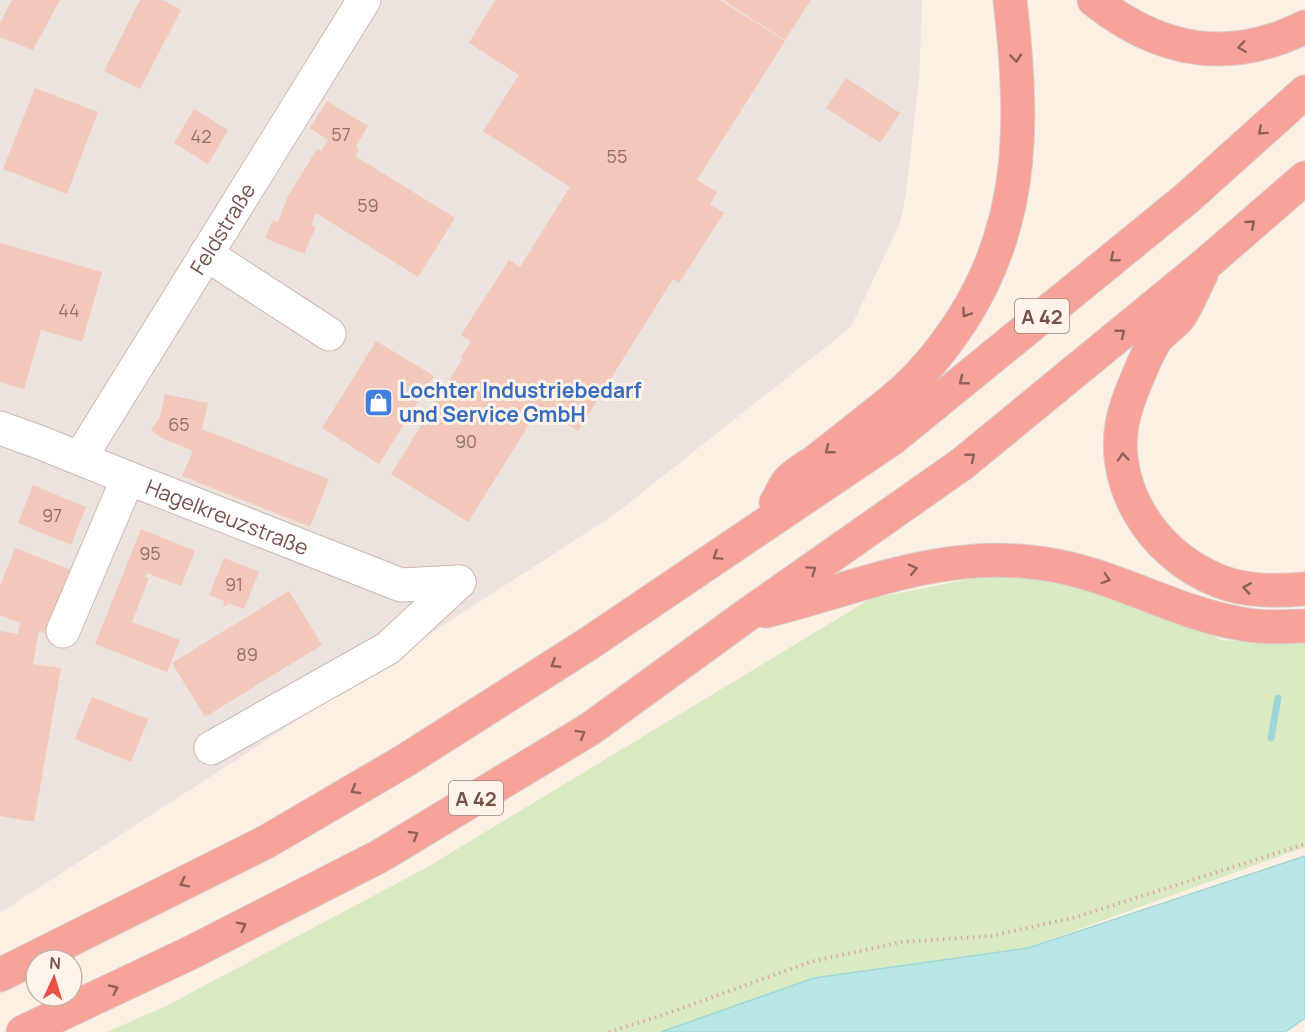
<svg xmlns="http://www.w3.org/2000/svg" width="1305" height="1032" font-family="Manrope,sans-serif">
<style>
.industrial{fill:#ece2de}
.green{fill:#d9eac2}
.water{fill:#b8e6e5;stroke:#9ed7d7;stroke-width:1.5}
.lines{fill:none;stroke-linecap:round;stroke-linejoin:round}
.stream{stroke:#9ed7d7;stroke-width:7}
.building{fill:#f2c8bb}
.minor-casing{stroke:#d0b7ad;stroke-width:35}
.highway-casing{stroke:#d8cecc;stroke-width:35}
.path{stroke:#d6ab9e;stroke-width:4;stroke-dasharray:1.5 4.5;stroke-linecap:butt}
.minor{stroke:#fff;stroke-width:33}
.highway{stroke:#f7a39a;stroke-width:33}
.oneway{stroke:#8e6159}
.labels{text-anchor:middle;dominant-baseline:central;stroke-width:6;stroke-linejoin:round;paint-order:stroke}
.number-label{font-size:18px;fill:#946f66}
.shield{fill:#fff3ea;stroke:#9e8279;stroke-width:1.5}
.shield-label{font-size:20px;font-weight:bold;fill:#745149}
.street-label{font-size:21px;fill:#745149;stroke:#fff3ea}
.shop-label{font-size:21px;font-weight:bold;fill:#366cbe;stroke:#fff3ea;text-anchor:start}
</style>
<rect width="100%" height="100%" fill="#fcefe4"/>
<!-- industrial -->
<path class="industrial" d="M0,0H922L919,79L906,194L900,223L851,327L615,514L0,913Z"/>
<!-- green -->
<path class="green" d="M1037,574L1165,611L1221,640L1293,644L1305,642V847L1027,948L815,978L662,1032H107L166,1006L424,869L870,599L974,578Z"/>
<!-- water -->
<path class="water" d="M1305,856V1018L1285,1032H661L814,978L1028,948Z"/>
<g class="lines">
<!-- stream -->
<path class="stream" d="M1271,738L1278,698"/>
</g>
<!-- building -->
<g class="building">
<path d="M12,0H60L33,50L0,37V23Z"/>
<path d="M140,0H163L181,10L140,89L104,71Z"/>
<path d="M495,0H720L785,41L697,180L717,192L710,204L724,213L679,283L673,279L578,431L540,407L468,522L391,474L463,358L461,357L471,342L461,335L509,260L520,267L570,187L483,131L519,75L469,43Z"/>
<path d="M723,0H811L785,40Z"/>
<path d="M846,78L900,113L880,143L826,108Z"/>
<path d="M35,88L98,112L67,194L3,169Z"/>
<path d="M327,101L368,126L356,146L359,150L355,156L455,218L418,277L316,213L311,225L316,227L304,254L265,238L273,220L278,222L288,196L317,149L321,151L328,140L310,128Z"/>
<path d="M194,109L228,130L208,164L174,143Z"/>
<path d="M0,243L102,272L82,342L41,330L24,389L0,382Z"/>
<path d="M376,341L434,376L379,464L322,428Z"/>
<path d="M165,394L208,403L202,429L329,479L310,527L182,476L193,451L162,438L151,430L160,417Z"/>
<path d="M33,485L86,507L71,545L18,523Z"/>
<path d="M141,529L195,551L181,586L147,573L145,577L149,578L132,622L180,640L167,672L95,644Z"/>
<path d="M15,548L79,573L53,636L39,631L33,664L61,668L34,822L0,816V631L18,634L20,623L0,615V586Z"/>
<path d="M224,558L259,572L244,609L228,603L227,606L223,605L224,601L209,595Z"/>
<path d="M289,591L322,645L205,717L172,663Z"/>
<path d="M92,697L148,719L131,762L75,739Z"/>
</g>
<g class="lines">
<defs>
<g id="minor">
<path d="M206,254L329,334"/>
<path id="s1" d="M0,428L39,442L128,478L401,585L459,582"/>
<path id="s2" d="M80,458L364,0"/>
<path d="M63,631L128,478"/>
<path d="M211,748L388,648L459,582"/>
</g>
<g id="highway">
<path d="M1094,0C1159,52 1229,65 1305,27"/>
<path d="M1201,275C1194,288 1188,304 1180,316C1174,324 1164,330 1157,338C1148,350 1132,390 1127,405C1102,478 1151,555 1219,581C1246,592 1277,591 1305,589"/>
<path d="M776,503C780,497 783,488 787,483C794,474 807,467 816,461C842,440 869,420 894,399C921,377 943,349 962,320C1027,219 1023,115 1010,0"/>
<path d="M766,611C862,587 943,548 1046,564C1113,574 1171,611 1237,623C1259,628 1282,627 1305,626"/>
<path d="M0,975L266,842L406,760L588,644L893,438L1186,199L1305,92"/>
<path d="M23,1032L190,953L380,856L590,729L747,615L962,464L1207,263L1305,178"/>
</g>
</defs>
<!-- minor casing -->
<use href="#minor" class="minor-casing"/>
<!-- highway casing -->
<use href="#highway" class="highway-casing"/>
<!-- path -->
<path class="path" d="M609,1032L657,1017L810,962L901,942L991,936L1076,917L1305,844"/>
<!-- minor -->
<use href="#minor" class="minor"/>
<!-- highway -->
<use href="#highway" class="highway"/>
</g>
<!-- one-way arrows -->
<defs><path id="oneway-chevron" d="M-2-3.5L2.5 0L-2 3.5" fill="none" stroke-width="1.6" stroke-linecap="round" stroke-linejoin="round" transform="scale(1.5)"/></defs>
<g class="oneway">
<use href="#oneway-chevron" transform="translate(1242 47) rotate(172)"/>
<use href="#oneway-chevron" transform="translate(1016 58) rotate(85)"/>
<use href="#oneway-chevron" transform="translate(1262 131) rotate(138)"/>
<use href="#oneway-chevron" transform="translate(1251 224) rotate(-41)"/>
<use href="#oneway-chevron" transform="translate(1114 258) rotate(141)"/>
<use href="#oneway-chevron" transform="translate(966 313) rotate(123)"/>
<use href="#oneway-chevron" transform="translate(1121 333) rotate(-39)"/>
<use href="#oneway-chevron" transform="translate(963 381) rotate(141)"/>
<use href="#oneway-chevron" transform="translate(829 450) rotate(142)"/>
<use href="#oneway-chevron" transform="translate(971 457) rotate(-39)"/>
<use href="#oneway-chevron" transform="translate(1123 457) rotate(-95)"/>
<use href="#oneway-chevron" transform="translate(717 556) rotate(146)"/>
<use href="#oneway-chevron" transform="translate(913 569) rotate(-13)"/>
<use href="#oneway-chevron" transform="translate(812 570) rotate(-35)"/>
<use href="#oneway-chevron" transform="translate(1106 579) rotate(18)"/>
<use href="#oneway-chevron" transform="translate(1247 588) rotate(-171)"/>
<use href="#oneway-chevron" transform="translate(555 664) rotate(147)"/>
<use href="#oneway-chevron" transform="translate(581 734) rotate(-31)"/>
<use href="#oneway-chevron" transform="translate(355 790) rotate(150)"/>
<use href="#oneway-chevron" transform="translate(414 835) rotate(-31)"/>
<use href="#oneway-chevron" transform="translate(184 883) rotate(153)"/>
<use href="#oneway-chevron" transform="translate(242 926) rotate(-27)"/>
<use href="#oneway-chevron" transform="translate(114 989) rotate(-25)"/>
</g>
<!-- icons -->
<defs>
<symbol id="shop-square" viewBox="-11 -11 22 22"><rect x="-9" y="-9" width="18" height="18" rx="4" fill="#3f7fe0" stroke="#fff3ea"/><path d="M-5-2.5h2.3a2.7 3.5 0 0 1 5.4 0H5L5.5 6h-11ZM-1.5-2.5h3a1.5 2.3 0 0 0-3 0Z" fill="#fff"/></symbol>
</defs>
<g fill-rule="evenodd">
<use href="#shop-square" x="362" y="386" width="33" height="33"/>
</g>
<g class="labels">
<!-- number labels -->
<g class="number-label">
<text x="341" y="134">57</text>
<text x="201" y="136">42</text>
<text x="617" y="156">55</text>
<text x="368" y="205">59</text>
<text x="69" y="310">44</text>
<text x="179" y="424">65</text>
<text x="466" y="441">90</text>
<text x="52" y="515">97</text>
<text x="150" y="553">95</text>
<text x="234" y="584">91</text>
<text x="247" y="654">89</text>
</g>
<!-- shield labels -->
<g class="shield">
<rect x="1015" y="299" width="54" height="34" rx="4.5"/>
<rect x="449" y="781" width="54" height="34" rx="4.5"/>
</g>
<g class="shield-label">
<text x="1042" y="316">A 42</text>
<text x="476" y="798">A 42</text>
</g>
<!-- street labels -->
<g class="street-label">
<text stroke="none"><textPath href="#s2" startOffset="270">Feldstraße</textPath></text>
<text stroke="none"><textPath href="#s1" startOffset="244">Hagelkreuzstraße</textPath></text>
</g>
<!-- shop labels -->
<g class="shop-label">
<text x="399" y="390">Lochter Industriebedarf<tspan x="399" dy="24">und Service GmbH</tspan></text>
</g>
</g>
<!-- north arrow -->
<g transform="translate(54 978) rotate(4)"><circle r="28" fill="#fff3ea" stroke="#c7b2aa" stroke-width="1.5"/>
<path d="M0-4.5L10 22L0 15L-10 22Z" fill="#e65148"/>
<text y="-9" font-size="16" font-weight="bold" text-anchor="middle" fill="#745149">N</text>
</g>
</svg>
